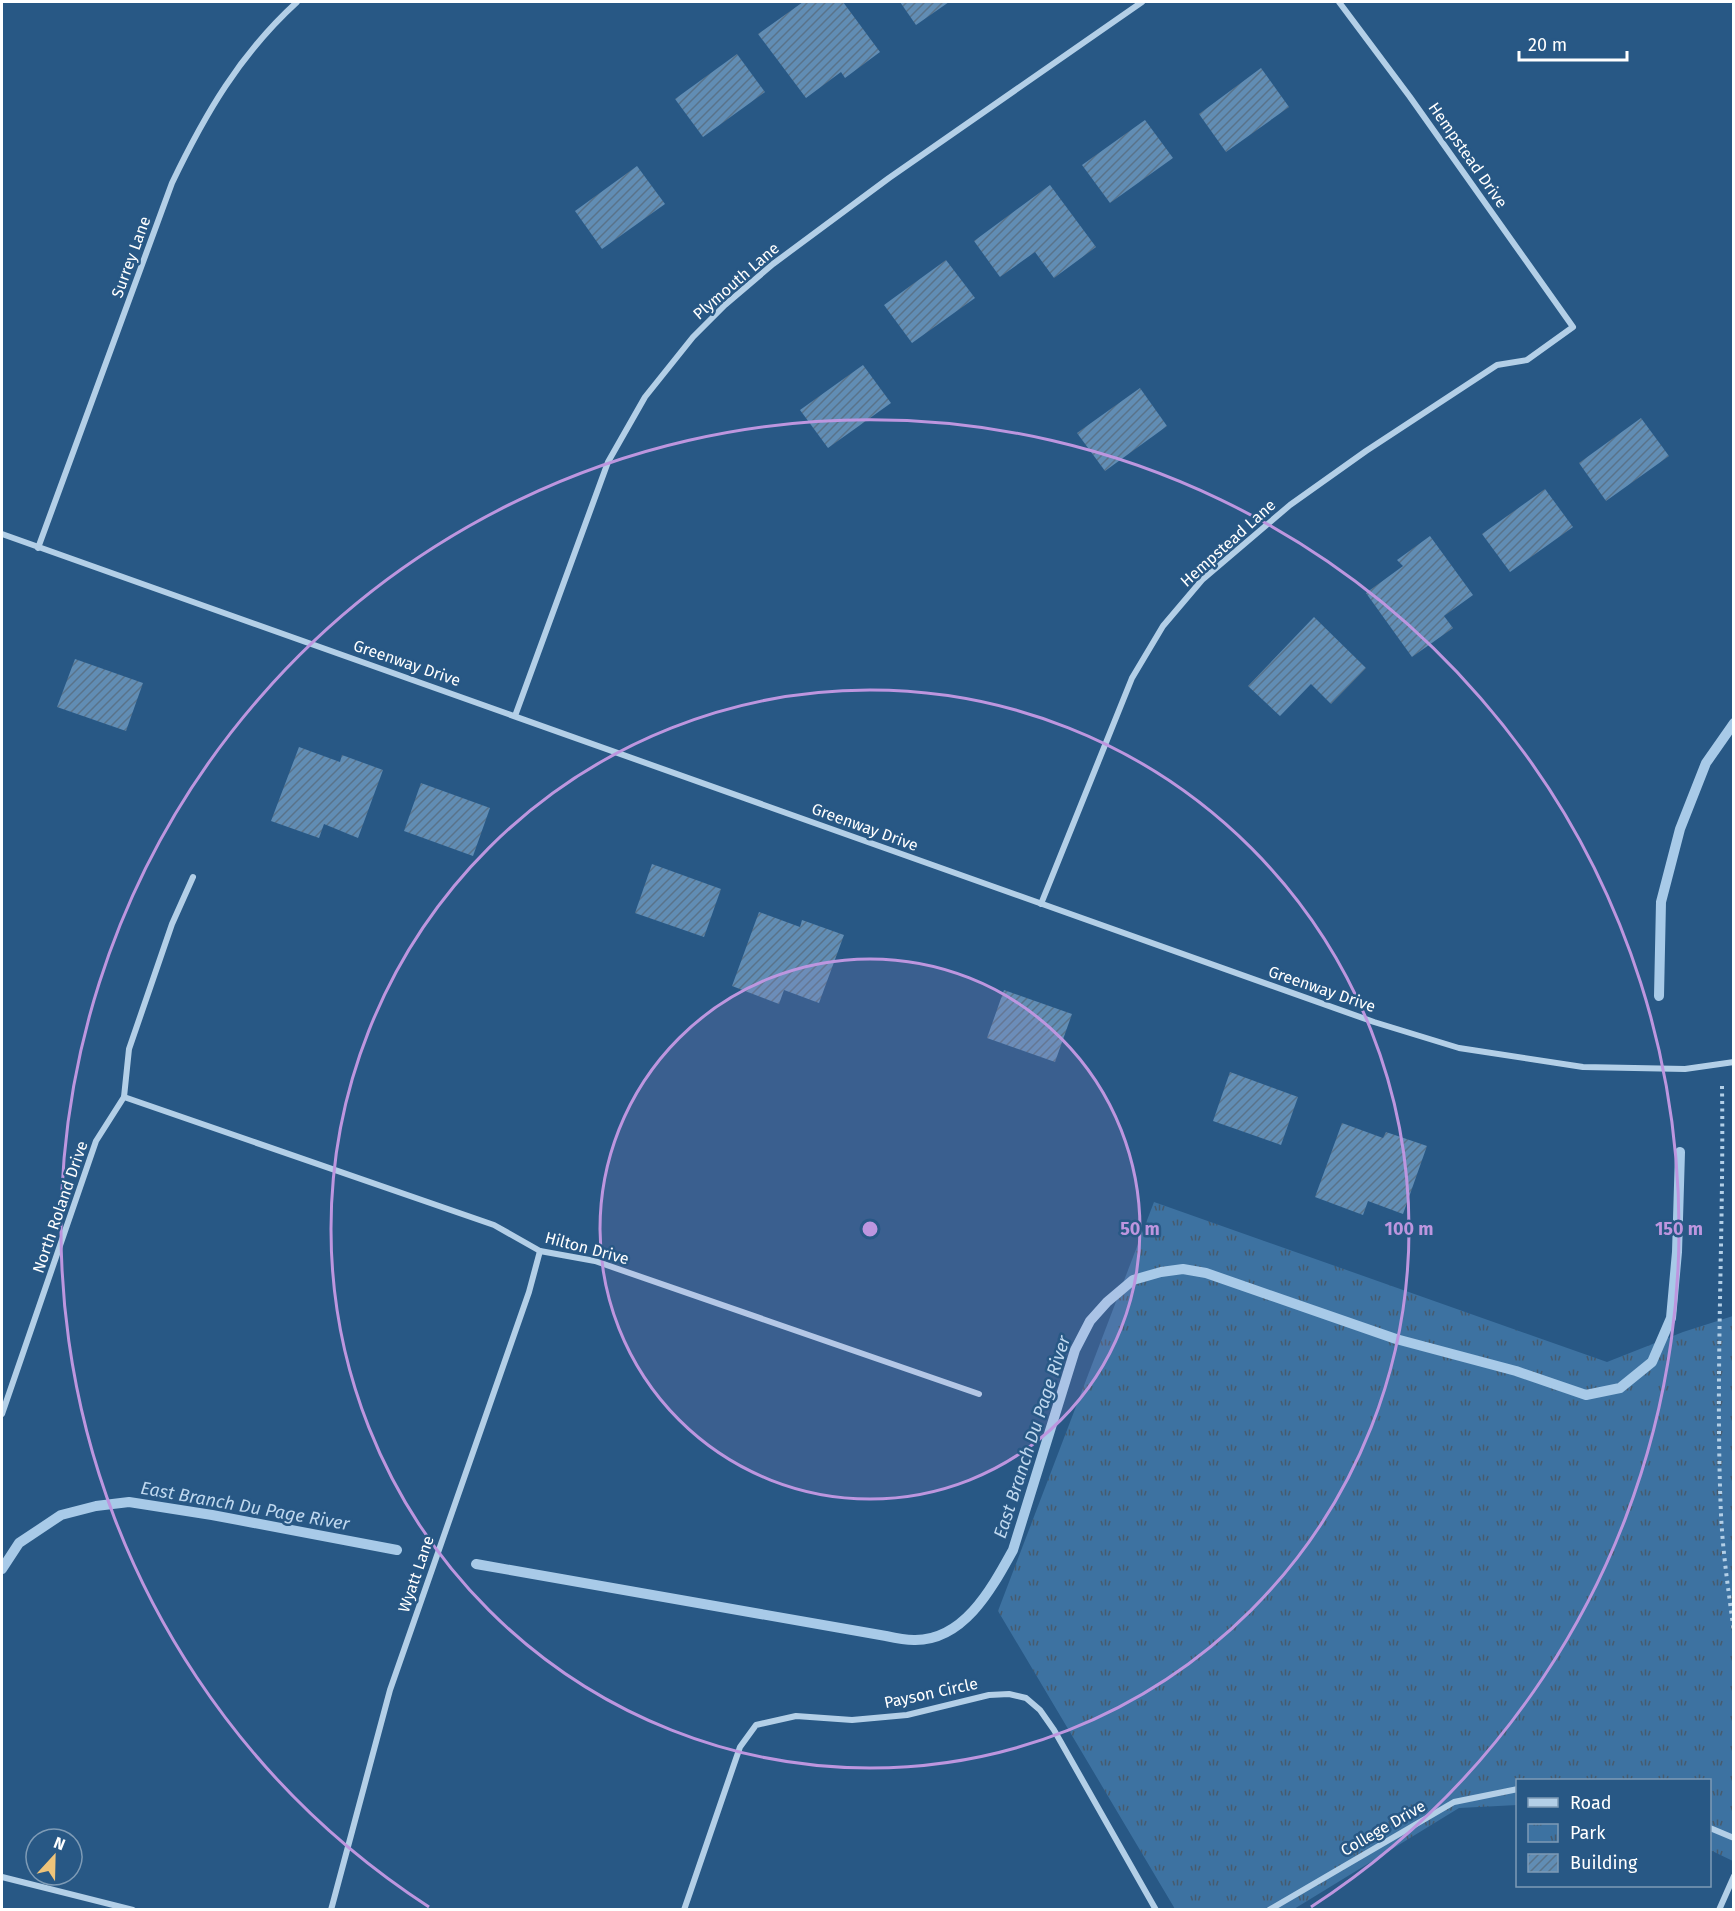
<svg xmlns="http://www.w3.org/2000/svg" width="1735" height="1911" font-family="'Fira Sans',sans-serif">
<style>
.park{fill:url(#park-tufts)}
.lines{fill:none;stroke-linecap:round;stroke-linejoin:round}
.stream{stroke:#a8cae8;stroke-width:10}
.building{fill:url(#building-hatch)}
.path{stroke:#b3cfe7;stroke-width:4;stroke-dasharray:3 4.5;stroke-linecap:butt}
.street{stroke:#b3cfe7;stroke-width:6}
.ring{fill:none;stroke:#bd96df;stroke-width:3}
.labels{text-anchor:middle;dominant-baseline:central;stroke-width:5;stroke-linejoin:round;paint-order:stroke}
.street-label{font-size:16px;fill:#fff;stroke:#285885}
.water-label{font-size:18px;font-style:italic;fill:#bfd8ef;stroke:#285885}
.centre{fill:#bd96df;stroke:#285885;stroke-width:3}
.ring-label{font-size:18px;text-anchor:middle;font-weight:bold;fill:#bd96df;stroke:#285885;stroke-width:5;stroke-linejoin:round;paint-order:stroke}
</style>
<defs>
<pattern id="park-tufts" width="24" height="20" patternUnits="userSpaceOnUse" patternTransform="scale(1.5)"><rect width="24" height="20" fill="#3d72a1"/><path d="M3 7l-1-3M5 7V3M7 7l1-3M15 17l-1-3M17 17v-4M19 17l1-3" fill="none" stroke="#465b6e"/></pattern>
<pattern id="building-hatch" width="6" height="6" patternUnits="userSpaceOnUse" patternTransform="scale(1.5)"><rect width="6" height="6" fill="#618db4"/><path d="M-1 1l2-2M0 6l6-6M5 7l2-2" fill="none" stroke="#59738a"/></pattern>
</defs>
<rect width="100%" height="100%" fill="#285885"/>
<!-- park -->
<path class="park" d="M1154,1202L1607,1362L1683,1332L1733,1316V1861L1710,1850V1780H1518L1517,1805L1459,1808L1294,1909H1175L998,1611Z"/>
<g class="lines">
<!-- stream -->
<g class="stream">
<path d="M1659,996L1661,902L1680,829L1706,763L1734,723"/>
<path d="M476,1564L886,1636C895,1638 904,1640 914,1640C964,1641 992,1588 1013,1550L1075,1350L1090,1321L1107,1302L1133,1280L1161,1272L1183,1269L1206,1273L1396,1339L1516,1371L1586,1395L1620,1388L1652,1362L1671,1318L1677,1252L1680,1152"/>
<path d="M2,1569L19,1543L61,1515L96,1506L129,1502L212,1515L397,1550"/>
</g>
</g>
<!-- building -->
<g class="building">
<path d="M803,2H843L880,52L845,78L841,72L806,98L758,34Z"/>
<path d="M900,2H949L916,25Z"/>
<path d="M737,54L765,92L703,137L675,99Z"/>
<path d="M1261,68L1289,107L1226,152L1199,114Z"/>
<path d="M1145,120L1173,158L1110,203L1082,165Z"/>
<path d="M637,166L665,204L602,249L575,211Z"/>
<path d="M1050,185L1096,247L1054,278L1035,252L1000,277L974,241Z"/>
<path d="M946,260L975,298L912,343L884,305Z"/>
<path d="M863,365L891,403L828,448L800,410Z"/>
<path d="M1140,388L1167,426L1105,471L1077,433Z"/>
<path d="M1641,418L1669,456L1606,501L1579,463Z"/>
<path d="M1545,489L1573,527L1510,572L1482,534Z"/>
<path d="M1430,536L1473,595L1444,616L1453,628L1412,657L1366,593L1403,566L1397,560Z"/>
<path d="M1314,617L1366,668L1331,704L1311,684L1280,716L1248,686Z"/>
<path d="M75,659L143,683L126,731L57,707Z"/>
<path d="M299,747L340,762L342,755L383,770L358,838L324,824L319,838L271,821Z"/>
<path d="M421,783L490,808L473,856L404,831Z"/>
<path d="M652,864L721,889L704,937L635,913Z"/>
<path d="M759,912L800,927L802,920L844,935L819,1003L784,990L779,1004L732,986Z"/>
<path d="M1004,990L1072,1014L1055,1062L987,1038Z"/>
<path d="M1230,1072L1298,1097L1281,1145L1213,1121Z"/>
<path d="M1342,1123L1383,1138L1386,1132L1427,1146L1403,1214L1368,1201L1363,1215L1315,1197Z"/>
</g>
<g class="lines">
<!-- path -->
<path class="path" d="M1722,1086C1724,1229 1715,1372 1721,1515C1723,1555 1729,1594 1734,1633"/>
<!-- street -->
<g class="street">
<path d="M2,534L1374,1022L1459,1048L1583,1067L1685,1069L1734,1062"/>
<path d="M38,548L172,183C205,114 240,54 297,2"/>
<path d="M515,716L608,462L645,397L693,337L725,305L773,264L889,178L1142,2"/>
<path d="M1041,904L1132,678L1163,626L1202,580L1290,505L1366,451L1497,365L1527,360L1573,327L1410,97L1339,2"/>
<path d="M124,1097L494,1225L540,1251L595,1261L979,1394"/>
<path d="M2,1414L96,1141L124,1097L129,1049L172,924L193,877"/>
<path d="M1710,1828L1734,1838"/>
<path d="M2,1877L133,1910"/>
<path d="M331,1910L390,1690L529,1292L540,1251"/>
<path d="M684,1910L740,1747L756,1725L796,1716L852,1720L907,1715L989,1695L1009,1694L1026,1698L1040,1710L1054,1730L1156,1910"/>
<path d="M1269,1910L1454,1802L1518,1789"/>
<path d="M1719,1910L1734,1876"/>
</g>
</g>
<!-- distance rings -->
<circle cx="870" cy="1229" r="270" fill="#bd96df" fill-opacity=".12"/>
<g class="ring">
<circle cx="870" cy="1229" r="270"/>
<circle cx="870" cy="1229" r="539"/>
<path d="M429 1907A809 809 0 1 1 1311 1907"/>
</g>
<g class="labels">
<!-- street labels -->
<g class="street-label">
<text transform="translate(1468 155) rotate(55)">Hempstead Drive</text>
<text transform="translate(131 257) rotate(-70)">Surrey Lane</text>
<text transform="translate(736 281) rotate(-41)">Plymouth Lane</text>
<text transform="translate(1228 543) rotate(-42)">Hempstead Lane</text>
<text transform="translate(407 663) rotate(19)">Greenway Drive</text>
<text transform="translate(865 827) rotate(20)">Greenway Drive</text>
<text transform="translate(1322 989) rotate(19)">Greenway Drive</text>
<text transform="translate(60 1207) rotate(-71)">North Roland Drive</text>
<text transform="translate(587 1248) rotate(15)">Hilton Drive</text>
<text transform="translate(416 1574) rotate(-71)">Wyatt Lane</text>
<text transform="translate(931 1693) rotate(-12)">Payson Circle</text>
<text transform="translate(1383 1828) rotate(-30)">College Drive</text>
</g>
<!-- water labels -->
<g class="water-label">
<text transform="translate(1032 1437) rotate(-72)">East Branch Du Page River</text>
<text transform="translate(245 1506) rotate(10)">East Branch Du Page River</text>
</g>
</g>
<circle cx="870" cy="1229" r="9" class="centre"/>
<g class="ring-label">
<text x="1140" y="1235">50 m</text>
<text x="1409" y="1235">100 m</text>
<text x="1679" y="1235">150 m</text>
</g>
<!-- border -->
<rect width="1735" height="1911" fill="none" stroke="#ffffff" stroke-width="6"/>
<!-- legend -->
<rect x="1516" y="1779" width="195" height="108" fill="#285885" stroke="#7e9bb6" stroke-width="1.5"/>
<rect x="1528" y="1798" width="30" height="9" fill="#b3cfe7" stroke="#7e9bb6" stroke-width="1.5"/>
<text x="1570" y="1809" font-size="18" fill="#ffffff">Road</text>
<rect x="1528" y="1824" width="30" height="18" fill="url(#park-tufts)" stroke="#7e9bb6" stroke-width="1.5"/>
<text x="1570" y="1839" font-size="18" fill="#ffffff">Park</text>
<rect x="1528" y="1854" width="30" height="18" fill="url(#building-hatch)" stroke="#7e9bb6" stroke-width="1.5"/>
<text x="1570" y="1869" font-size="18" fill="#ffffff">Building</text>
<!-- north arrow -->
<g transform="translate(54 1857) rotate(22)"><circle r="28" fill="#285885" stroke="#7e9bb6" stroke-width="1.5"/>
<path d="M0-4.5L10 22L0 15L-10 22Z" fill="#efc47a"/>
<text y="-9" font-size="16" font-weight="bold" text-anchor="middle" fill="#ffffff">N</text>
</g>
<!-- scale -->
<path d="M1519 51v9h108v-9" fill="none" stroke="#ffffff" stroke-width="3"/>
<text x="1528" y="51" font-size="18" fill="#ffffff" stroke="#285885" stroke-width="4.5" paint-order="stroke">20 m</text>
</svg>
